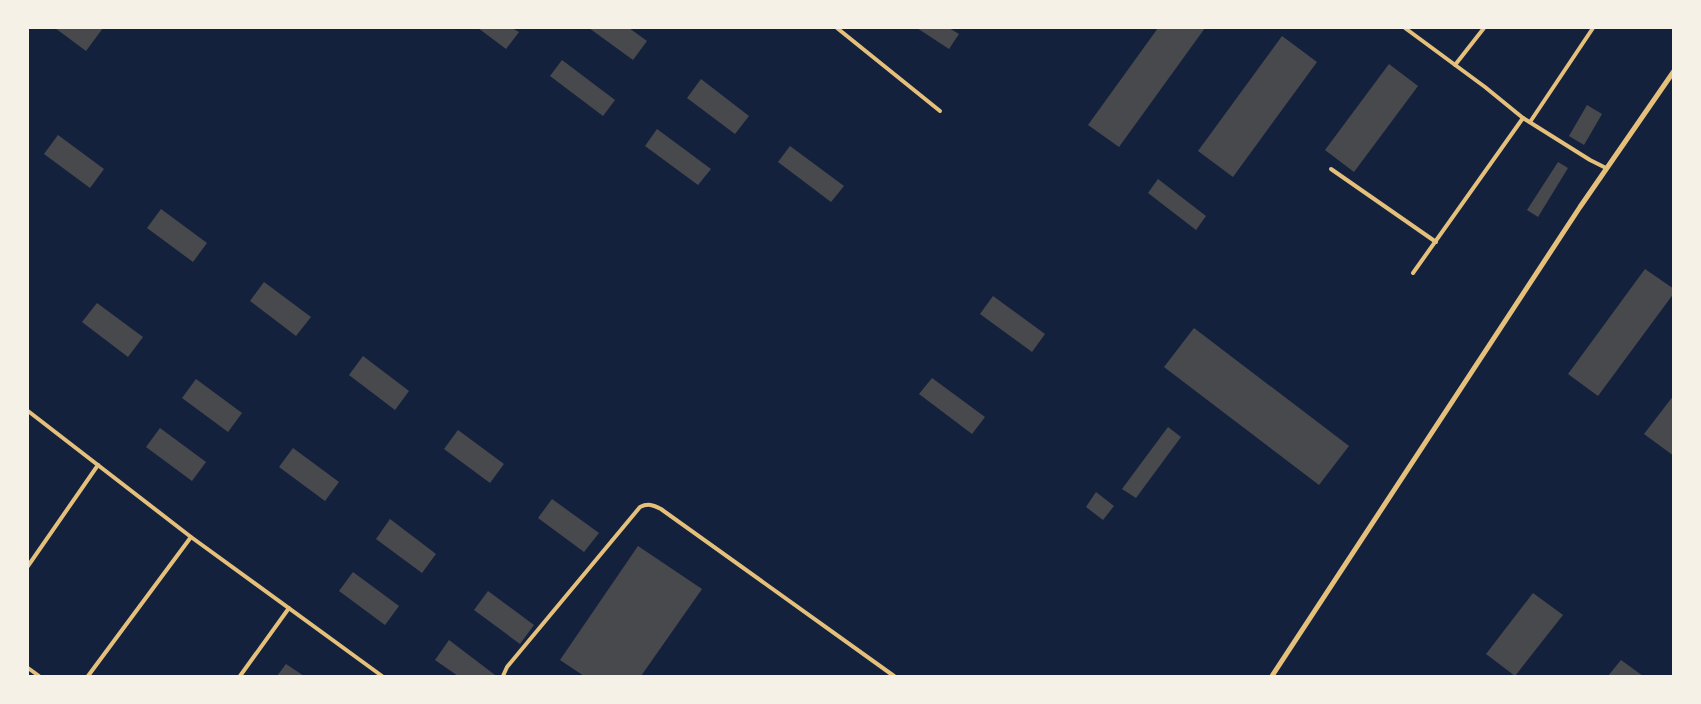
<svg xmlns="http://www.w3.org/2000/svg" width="1701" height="704" font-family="'Noto Sans',sans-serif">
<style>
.building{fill:#48494c}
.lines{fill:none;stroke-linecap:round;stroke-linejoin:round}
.service{stroke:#e5c07b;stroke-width:4}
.minor{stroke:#e5c07b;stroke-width:5}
</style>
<rect width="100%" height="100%" fill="#14213d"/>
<!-- building -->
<g class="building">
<path d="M55,28H103L86,51Z"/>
<path d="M478,28H512L519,32L506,49Z"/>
<path d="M589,28H629L647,41L633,60Z"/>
<path d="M917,28H949L959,34L949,49Z"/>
<path d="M1158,28H1205L1119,147L1088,125Z"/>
<path d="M1282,36L1317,62L1233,177L1198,151Z"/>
<path d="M562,60L615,100L603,116L550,76Z"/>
<path d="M1389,64L1418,86L1354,172L1325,150Z"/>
<path d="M701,79L749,116L735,134L687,98Z"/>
<path d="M1587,105L1602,114L1584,145L1569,136Z"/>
<path d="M657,129L711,169L698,185L645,146Z"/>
<path d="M58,135L104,169L90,188L44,154Z"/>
<path d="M790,146L844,186L831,202L778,162Z"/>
<path d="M1558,162L1568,168L1538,217L1527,210Z"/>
<path d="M1158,179L1206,216L1196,230L1148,193Z"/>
<path d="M161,209L207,243L193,262L147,228Z"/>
<path d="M1645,269L1674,289V293L1598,396L1568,374Z"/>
<path d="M264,282L311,317L296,336L250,301Z"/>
<path d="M993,296L1045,334L1032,352L980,314Z"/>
<path d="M97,303L143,337L128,357L82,322Z"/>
<path d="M1194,328L1349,446L1319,485L1164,367Z"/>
<path d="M363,356L409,391L395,410L349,375Z"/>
<path d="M932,378L985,417L972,434L919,394Z"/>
<path d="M196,379L242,413L228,432L182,398Z"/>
<path d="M1674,395V456L1644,434Z"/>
<path d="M1168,427L1181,437L1136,498L1122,489Z"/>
<path d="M160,428L206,462L192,481L146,447Z"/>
<path d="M458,430L504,464L490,483L444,449Z"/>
<path d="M293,448L339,482L325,501L279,467Z"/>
<path d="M1096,492L1114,506L1103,520L1086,507Z"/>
<path d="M552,499L599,533L584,552L538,518Z"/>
<path d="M390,519L436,554L422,573L376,539Z"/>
<path d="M638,546L702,589L641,676H584L560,660Z"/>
<path d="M353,572L399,606L385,625L339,591Z"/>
<path d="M488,591L534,625L520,644L474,610Z"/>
<path d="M1533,593L1563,615L1515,676L1486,654Z"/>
<path d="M449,640L495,675L494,676H458L435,660Z"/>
<path d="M1621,660L1643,676H1608Z"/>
<path d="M286,664L304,676H277Z"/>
</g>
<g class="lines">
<!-- service -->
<g class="service">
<path d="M837,28L940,111"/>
<path d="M1405,28L1485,87L1523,118L1590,160L1606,168"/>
<path d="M1455,65L1484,28"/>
<path d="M1530,122L1593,28"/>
<path d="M1331,169L1436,242"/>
<path d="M1413,273L1523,118"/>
<path d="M28,411L191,537L382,676"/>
<path d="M28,566L98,465"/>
<path d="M28,668L39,676"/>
<path d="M88,676L191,537"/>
<path d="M240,676L289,608"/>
<path d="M503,676L507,667L640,507C648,503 653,505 661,509L894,676"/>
</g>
<!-- minor -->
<path class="minor" d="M1272,676L1580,207L1674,71"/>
</g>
<!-- border -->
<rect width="1701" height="704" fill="none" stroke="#f6f1e7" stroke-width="58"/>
</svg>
